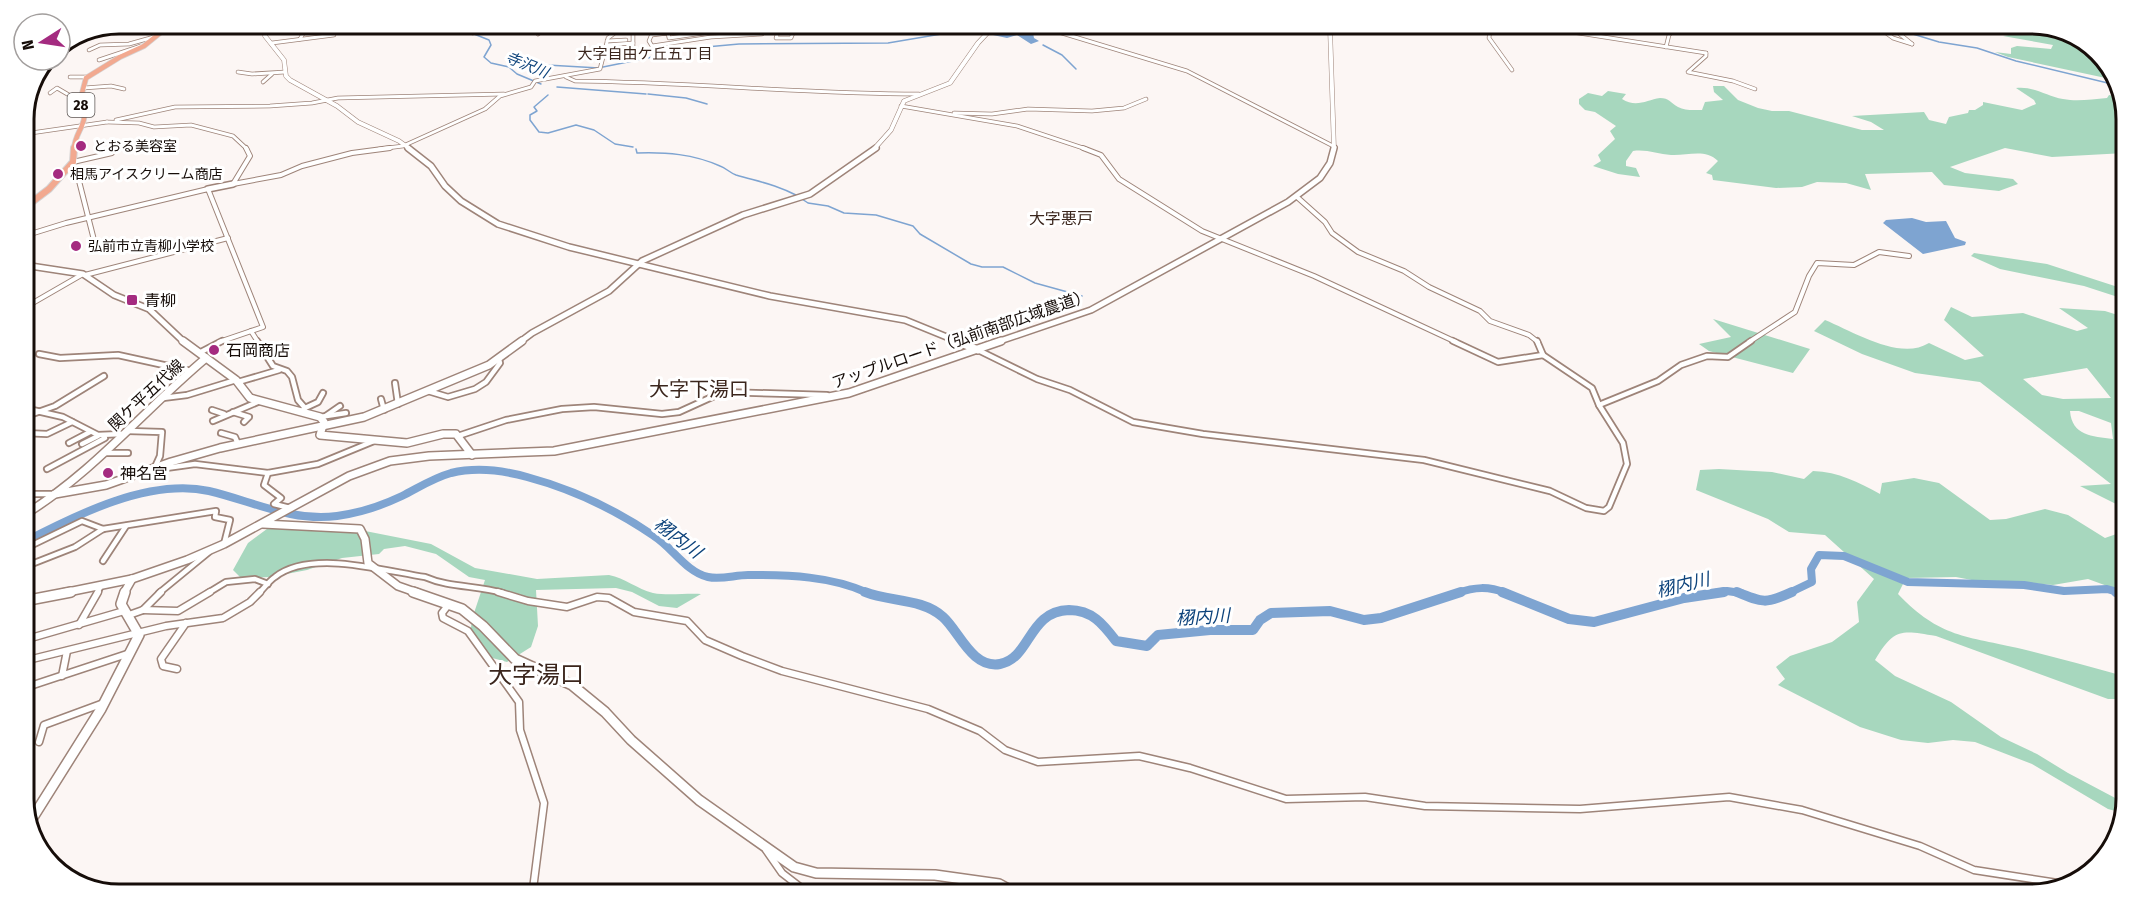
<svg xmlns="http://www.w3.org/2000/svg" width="2150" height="918" font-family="'Fira Sans Condensed','Noto Sans JP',sans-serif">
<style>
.green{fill:#a7d7be;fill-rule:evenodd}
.water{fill:#7ea4d1}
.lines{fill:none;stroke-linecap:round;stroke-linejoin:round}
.stream{stroke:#7ea4d1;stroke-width:1.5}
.river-far1{stroke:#7ea4d1;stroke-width:8}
.river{stroke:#7ea4d1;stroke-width:10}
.street-far3-casing{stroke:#9e8479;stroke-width:4.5}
.street-far2-casing{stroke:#9e8479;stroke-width:6}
.street-far1-casing{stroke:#9e8479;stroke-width:8}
.street-casing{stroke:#9e8479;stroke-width:9}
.secondary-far3-casing{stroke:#9e8479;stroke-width:5}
.secondary-far2-casing{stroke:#9e8479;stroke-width:8}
.secondary-far1-casing{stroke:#9e8479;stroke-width:10}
.secondary-casing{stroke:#9e8479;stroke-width:12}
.primary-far1-casing{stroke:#d5d3d3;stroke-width:6}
.primary-casing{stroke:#d5d3d3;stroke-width:8}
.street-far3{stroke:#fff;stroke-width:3}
.street-far2{stroke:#fff;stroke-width:4}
.street-far1{stroke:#fff;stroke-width:4.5}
.street{stroke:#fff;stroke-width:6}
.secondary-far3{stroke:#fff;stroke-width:4}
.secondary-far2{stroke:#fff;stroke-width:5}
.secondary-far1{stroke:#fff;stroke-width:7}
.secondary{stroke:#fff;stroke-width:9}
.primary-far1{stroke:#f2a990;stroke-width:4.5}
.primary{stroke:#f2a990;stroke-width:6}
.poi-dot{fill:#a42b80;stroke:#fff;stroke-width:2}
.labels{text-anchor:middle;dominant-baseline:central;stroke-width:6;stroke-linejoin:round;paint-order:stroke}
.far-poi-label{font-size:14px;fill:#160d09;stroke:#fff;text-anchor:start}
.far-neighbourhood-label{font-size:15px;fill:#3b261d;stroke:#fff}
.far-water-label{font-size:15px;font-style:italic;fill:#0e447c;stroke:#fff}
.shield{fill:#fff;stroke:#5c5653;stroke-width:1.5}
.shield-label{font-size:15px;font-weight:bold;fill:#160d09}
.far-quarter-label{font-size:16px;fill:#3b261d;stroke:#fff}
.poi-label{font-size:16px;fill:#160d09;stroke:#fff;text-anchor:start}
.street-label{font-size:16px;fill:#160d09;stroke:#fff}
.water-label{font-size:18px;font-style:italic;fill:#0e447c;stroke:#fff}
.quarter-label{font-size:20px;fill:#3b261d;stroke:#fff}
.near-quarter-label{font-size:24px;fill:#3b261d;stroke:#fff}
.rim{fill:none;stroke:#160d09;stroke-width:3}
</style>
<rect width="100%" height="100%" fill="#fcf6f4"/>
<!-- green -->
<g class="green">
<path d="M310,25H409L411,30L330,35L325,29L311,30L309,29L312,27H307Z"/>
<path d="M2031,31H2067L2110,66L2115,80L2008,57L1995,52L2011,54V48L2017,46L2051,49L2053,45L2003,36Z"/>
<path d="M1713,86H1724L1738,100L1758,108L1772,111H1789L1862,130H1884L1871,122L1852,116L1924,112L1929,120L1946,124L1949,117L1968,113L1969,110H1975L1983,105V102L2022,110L2036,104L2034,100L2016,88C2034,86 2046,96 2063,99C2078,102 2092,99 2107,98L2109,95L2120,97L2126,114L2125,153L2052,157L2005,148L1950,167L1965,173L2013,179L2018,184L1999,191L1944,185L1932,172L1865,174L1871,190L1846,183L1817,182L1802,187L1776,188L1713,180L1712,175L1706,173L1718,161C1705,148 1687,156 1671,155C1658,154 1646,149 1633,151L1626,161V166L1636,168L1640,177L1618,174L1593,166L1601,161L1598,155L1615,139L1610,131L1616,126L1595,112L1585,110L1579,104V99L1588,93L1602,96L1608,91L1626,94L1622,99C1636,108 1647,100 1660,98C1669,98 1671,103 1678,107C1685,111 1694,110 1702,110L1705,102L1723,100L1714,92Z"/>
<path d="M1974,253L2047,264L2124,289V299L2084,286L2000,269L1971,256Z"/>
<path d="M1951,307L1972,317L2023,313L2077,331L2088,328L2059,308L2105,311L2124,317L2122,507L2080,486L2111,484L1980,382L1915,373L1862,354L1814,331L1825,320C1854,332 1900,361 1929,343L1965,360L1984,356L1944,320ZM2087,368L2111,398L2063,399L2042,395L2023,379ZM2070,411H2079L2111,423L2113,439C2092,436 2072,436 2070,411Z"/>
<path d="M1713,319L1810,349L1793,373L1709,351L1699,344L1731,337Z"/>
<path d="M1719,469L1772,472L1804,479L1813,471C1839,472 1858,482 1880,494L1882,483L1914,478L1939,483L1990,520L2006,519L2045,509L2068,515L2105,538L2122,532L2121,591L2088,579L2053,585L2007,581L1982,582L1956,577L1906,578L1898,594C1940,638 1966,636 2022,649C2055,657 2088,666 2120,675V699H2108L1936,636C1901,630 1894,628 1875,660L1895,676L1951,702L2001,737L2037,754L2068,773L2119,800V812L2108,809L2032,764L1975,742L1953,740L1928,743L1901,740L1860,727L1778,685L1785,679L1776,667L1790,656L1832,642L1859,622L1857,602L1874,579L1825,535L1789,532L1768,519L1696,490L1700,470Z"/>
<path d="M271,526L355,529L431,544L475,568L537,579L609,575C625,578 637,589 653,593C668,596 686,593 701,594L677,608L659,606L632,592L616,588L536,590L538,626L531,647L507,662L485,656L470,637L472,619L485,580L469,577L436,554L405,546L384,549L379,554L342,558L307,570L271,577L241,578L233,570L248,543Z"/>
</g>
<!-- water -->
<g class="water">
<path d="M999,27L1031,28L1028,31L1033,33L1034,38L1039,41L1031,44L1017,35L1007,38L993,35L991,33Z"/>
<path d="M1912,218L1926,222L1946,221L1955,238L1966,242L1965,245L1923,254L1883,223L1886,220Z"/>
</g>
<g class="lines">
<!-- stream -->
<g class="stream">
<path d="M438,25L461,31"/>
<path d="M1903,31L1939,42L1977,48L2016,61L2116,85"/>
<path d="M474,34L489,40L491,45L484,57L491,63L509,67L547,65L599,68"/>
<path d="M1043,45L1062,55L1076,69"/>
<path d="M695,48L739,44L888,43L959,31L985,32"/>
<path d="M603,67L692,49"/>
<path d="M510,68L517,74L541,84"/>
<path d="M557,87L646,94"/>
<path d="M648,94L686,98L707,104"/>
<path d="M548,95L534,107L537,111L530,115V120L539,132L548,133L576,125L594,130L615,144L633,147"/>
<path d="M636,149L637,153C666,152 693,154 720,166C726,168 730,173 736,175C760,182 775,184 798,196"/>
<path d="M802,199L808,203L828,206L844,213L876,215L913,226L920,234L971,264L982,267H1003L1035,283L1082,296"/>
</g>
<!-- river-far1 -->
<g class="river-far1">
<path d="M24,542C76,515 149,478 209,491C252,501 291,522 337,516C359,513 381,506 402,496C418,488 433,478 451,473C476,467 502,470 527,477C572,489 616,510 654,536C672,547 686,572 708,577C721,580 735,575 748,575C789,575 831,576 868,593"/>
<path d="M1457,593C1475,587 1488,586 1506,593"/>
<path d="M1715,593L1727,591L1741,593"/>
<path d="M1789,593L1812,582L1811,569L1819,555L1844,556L1908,582L2024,585L2064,591L2107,589L2121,593"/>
</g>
<!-- river -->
<g class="river">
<path d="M865,592C889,602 922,598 943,617C959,631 972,669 1000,664C1031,658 1028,611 1069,610C1092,610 1103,624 1116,641L1147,646L1158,635L1210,630H1253L1260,620L1271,613L1330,611L1364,620L1381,618L1461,592"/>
<path d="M1502,592L1569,619L1594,622L1684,598L1724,592"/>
<path d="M1737,592C1763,603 1766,604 1792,592"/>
<path d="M2116,592L2121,593"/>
</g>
<defs>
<g id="street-far3">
<path d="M460,25L455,28L473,33"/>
<path d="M655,26L649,41L652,46L711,37L762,34L766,26"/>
<path d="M780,26L776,38H791L796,26"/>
<path d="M1042,27L1187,71L1335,147"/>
<path d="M166,28L268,25"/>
<path d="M1490,29L1489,38L1512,70"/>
<path d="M1553,29L1706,53"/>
<path d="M1882,30L1893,38L1912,44"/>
<path d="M669,31L674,30L673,26"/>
<path d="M680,31L703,29"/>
<path d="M1896,31L1912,44"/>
<path d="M719,32L754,26"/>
<path d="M538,34L547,26"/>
<path d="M652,35L668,33L669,38L704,33"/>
<path d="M300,39L308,25"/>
<path d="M607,41L626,40"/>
<path d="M272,43L334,35"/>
<path d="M607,45L633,43"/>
<path d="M1666,47L1669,35L1674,30"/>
<path d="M89,50L100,45L129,44L154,37"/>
<path d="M633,50V30H645L647,26"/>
<path d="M1706,53V56L1688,72L1733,81L1755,89"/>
<path d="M99,60L141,46"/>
<path d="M238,72L252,74L285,72"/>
<path d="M70,77H88"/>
<path d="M566,77L575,81C690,82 804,94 919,94"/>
<path d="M263,82L272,74"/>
<path d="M84,88L111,86L124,89"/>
<path d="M50,93L57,88L74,98L82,97"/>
<path d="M901,106L1017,126L1086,149"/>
<path d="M954,113L992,114L1028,109L1092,111L1124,108L1146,99"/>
<path d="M116,120L175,107L270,106L312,103L338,98L504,94"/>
<path d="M107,122L139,123L154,127L191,125L233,136L247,149"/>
<path d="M24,134L107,122"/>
<path d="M379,149L403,146L485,109L500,96L531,87L535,81L600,69L608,38L624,26"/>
</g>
<g id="street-far2">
<path d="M246,148L250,156L233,184L281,175L302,166L352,153L390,148"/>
<path d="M1083,148L1101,155L1119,179L1202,231L1314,276L1456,342"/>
<path d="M73,162L112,153"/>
<path d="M79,181L94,240"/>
<path d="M1297,197L1325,222L1332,233L1358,252L1404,271L1429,287L1480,311L1490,321L1529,335L1538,342"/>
<path d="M24,236L66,223L208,189L263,327L219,342"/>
<path d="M85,275L228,238"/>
<path d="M24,308L83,274"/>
<path d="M251,331L258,342"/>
<path d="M1749,342L1795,312L1809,276L1817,263L1854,265L1879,252L1909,256"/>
</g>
<g id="street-far1">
<path d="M257,341L273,366L287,371L292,377L298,400L305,408L302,411"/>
<path d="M1537,341L1543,355"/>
<path d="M978,350L1037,379L1070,390L1133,422L1203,434L1424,460L1550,491L1586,508L1604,511L1609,507L1627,464L1623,443L1599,405L1592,388L1543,355L1498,362L1453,341"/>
<path d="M199,353L222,341"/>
<path d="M39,354L60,358L118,355L191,371"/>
<path d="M238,382L279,370"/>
<path d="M395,383L398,404"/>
<path d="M428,391L448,397L475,389L486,382L500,363L499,360"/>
<path d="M163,398L187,395L236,380"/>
<path d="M381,399L384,410"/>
<path d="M1599,405L1658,381L1681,365L1707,356L1728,357L1751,341"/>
<path d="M24,408L63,417L98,435L122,434"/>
<path d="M305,408L318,402L323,393"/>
<path d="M212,410L224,414"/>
<path d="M233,412L249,417L244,422"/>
<path d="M327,415L340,406"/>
<path d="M24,417L55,406L104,376"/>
<path d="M320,417L346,413"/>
<path d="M213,421L260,401"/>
<path d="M128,431L162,432L160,456L155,467"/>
<path d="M24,433L47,434L72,422"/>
<path d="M221,433L235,437L238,444"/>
<path d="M458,436L506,420L562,409L594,407L662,414L679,412L723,392L827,395"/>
<path d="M69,443L90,432"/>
<path d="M82,444L98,436"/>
<path d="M106,453H128"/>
<path d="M47,469L105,438"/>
<path d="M159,469L195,464L268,473L318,464L374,441"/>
<path d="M268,473L264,485L281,498L274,504L290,508"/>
<path d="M24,494H55"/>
<path d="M24,549L82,521L103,529"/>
<path d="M103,561L126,526"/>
<path d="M24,567L75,547L103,529L216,511L215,517L230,520L224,544"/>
<path d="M97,593L101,586"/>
<path d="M159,593L209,552"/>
<path d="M208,593L226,582L255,579L268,584"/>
<path d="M259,593C264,588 269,581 275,577C311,549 384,571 425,577C450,588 477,585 503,593"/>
</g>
<g id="street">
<path d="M498,592L528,601L567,607L597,597L609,598L634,612L687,621L705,640L742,656L782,671L928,709L980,731L1005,750L1038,762L1139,756L1190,768L1286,799L1365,797L1425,806L1580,809L1729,797L1802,810L1920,846L1974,870L2064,884"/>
<path d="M449,604L442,613L443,618L468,631L519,702L520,730L544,803L533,889"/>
<path d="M143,610L178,611L210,592"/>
<path d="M129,615L143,610L161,592"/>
<path d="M79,625L98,592"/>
<path d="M24,640L124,611"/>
<path d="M24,649L29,639"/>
<path d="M24,661L166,626L223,618L250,602L260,592"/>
<path d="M177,669L163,666L161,659L186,623"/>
<path d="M62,676L67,651"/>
<path d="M24,688L127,654"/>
<path d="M39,742L44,725L101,704"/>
<path d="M766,850L782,873L804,890"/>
</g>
<g id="secondary-far3">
<path d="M268,25L265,36L284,60L286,76L290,80L337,106L358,122L399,141L410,149"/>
<path d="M1330,28L1334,149"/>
<path d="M874,149L891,130L904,101L950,83L978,43L993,27"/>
</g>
<g id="secondary-far2">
<path d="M408,148L431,166L445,186L461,201L498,224L569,247L770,296L905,320L959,342"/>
<path d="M208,189L233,184"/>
<path d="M24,265L83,274L114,295L149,309L184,342"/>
<path d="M520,342L532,333L609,291L642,261L743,215L810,194L876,148"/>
<path d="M997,342L1091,310L1288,202L1320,178L1330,163L1334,148"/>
</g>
<g id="secondary-far1">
<path d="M183,341L236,380L250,398L320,417L324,422L320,435L407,443L443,434H456L472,455"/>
<path d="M956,341L978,350"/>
<path d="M55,494L106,485L171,462L220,448L364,417L489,365L522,341"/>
<path d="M24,515C93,473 144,410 206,358"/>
<path d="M263,524L360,529L365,539L368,563L398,586L418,593"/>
<path d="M63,593L132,579L187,560L224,544L349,476L390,461L429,456L554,451L849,393L1001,341"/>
<path d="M124,593L132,579"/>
</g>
<g id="secondary">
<path d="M413,592L462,609L483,626L515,659L572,685L605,712L631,740L699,800L794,867L816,873L935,875L999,884L1010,890"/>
<path d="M24,601L71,592"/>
<path d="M30,822L101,709L139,635L121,604L125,592"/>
</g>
<path id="primary-far1" d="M74,149C75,129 92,123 80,101L86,78L120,57L144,46L171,24"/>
<path id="primary" d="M24,208L49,189L73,162L74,148"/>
</defs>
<!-- street-far3 casing -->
<use href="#street-far3" class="street-far3-casing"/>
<!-- street-far2 casing -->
<use href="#street-far2" class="street-far2-casing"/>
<!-- street-far1 casing -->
<use href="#street-far1" class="street-far1-casing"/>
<!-- street casing -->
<use href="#street" class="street-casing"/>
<!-- secondary-far3 casing -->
<use href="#secondary-far3" class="secondary-far3-casing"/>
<!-- secondary-far2 casing -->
<use href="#secondary-far2" class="secondary-far2-casing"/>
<!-- secondary-far1 casing -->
<use href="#secondary-far1" class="secondary-far1-casing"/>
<!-- secondary casing -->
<use href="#secondary" class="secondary-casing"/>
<!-- primary-far1 casing -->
<use href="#primary-far1" class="primary-far1-casing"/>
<!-- primary casing -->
<use href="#primary" class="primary-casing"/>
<!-- street-far3 -->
<use href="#street-far3" class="street-far3"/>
<!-- street-far2 -->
<use href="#street-far2" class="street-far2"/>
<!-- street-far1 -->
<use href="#street-far1" class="street-far1"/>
<!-- street -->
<use href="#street" class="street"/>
<!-- secondary-far3 -->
<use href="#secondary-far3" class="secondary-far3"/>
<!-- secondary-far2 -->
<use href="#secondary-far2" class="secondary-far2"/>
<!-- secondary-far1 -->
<use href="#secondary-far1" class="secondary-far1"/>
<!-- secondary -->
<use href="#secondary" class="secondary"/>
<!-- primary-far1 -->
<use href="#primary-far1" class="primary-far1"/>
<!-- primary -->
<use href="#primary" class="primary"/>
</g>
<!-- markers -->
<g class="poi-dot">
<circle cx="81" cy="146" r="6"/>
<circle cx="58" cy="174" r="6"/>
<circle cx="76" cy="246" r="6"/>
<rect x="126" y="294" width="12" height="12" rx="3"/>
<circle cx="214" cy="350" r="6"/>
<circle cx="108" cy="473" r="6"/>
</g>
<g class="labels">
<!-- far-poi labels -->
<g class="far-poi-label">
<text x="93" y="146">とおる美容室</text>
<text x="70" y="174">相馬アイスクリーム商店</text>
<text x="88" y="246">弘前市立青柳小学校</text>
</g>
<!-- far-neighbourhood labels -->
<g class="far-neighbourhood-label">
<text x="645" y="54">大字自由ケ丘五丁目</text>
</g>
<!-- far-water labels -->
<g class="far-water-label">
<text transform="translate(527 65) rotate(22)">寺沢川</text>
</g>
<!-- shield labels -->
<rect class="shield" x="67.5" y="93" width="27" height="24" rx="4.5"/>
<g class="shield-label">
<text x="81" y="105">28</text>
</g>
<!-- far-quarter labels -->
<g class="far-quarter-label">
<text x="1061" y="218">大字悪戸</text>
</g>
<!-- poi labels -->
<g class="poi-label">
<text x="144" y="300">青柳</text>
<text x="226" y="350">石岡商店</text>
<text x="120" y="473">神名宮</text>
</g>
<!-- street labels -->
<g class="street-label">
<text transform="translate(961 339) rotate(-19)">アップルロード（弘前南部広域農道）</text>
<text transform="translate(146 395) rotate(-43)">関ケ平五代線</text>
</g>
<!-- water labels -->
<g class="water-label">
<text transform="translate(678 538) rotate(37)">栩内川</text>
<text transform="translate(1683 585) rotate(-13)">栩内川</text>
<text transform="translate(1203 617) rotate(-3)">栩内川</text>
</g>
<!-- quarter labels -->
<g class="quarter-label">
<text x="699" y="389">大字下湯口</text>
</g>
<!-- near-quarter labels -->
<g class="near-quarter-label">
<text x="536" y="675">大字湯口</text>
</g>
</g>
<!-- crop -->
<path d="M0 0H2150V918H0ZM119 34H2031A85 85 0 0 1 2116 119V799A85 85 0 0 1 2031 884H119A85 85 0 0 1 34 799V119A85 85 0 0 1 119 34Z" fill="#fff" fill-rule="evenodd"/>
<path class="rim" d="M119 34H2031A85 85 0 0 1 2116 119V799A85 85 0 0 1 2031 884H119A85 85 0 0 1 34 799V119A85 85 0 0 1 119 34Z"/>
<!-- north arrow -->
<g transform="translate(42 42) rotate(258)"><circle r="28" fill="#ffffff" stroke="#a29e9d" stroke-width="1.5"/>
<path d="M0-4.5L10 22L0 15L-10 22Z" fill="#a42b80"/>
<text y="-9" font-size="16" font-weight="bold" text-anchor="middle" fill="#160d09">N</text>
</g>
</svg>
